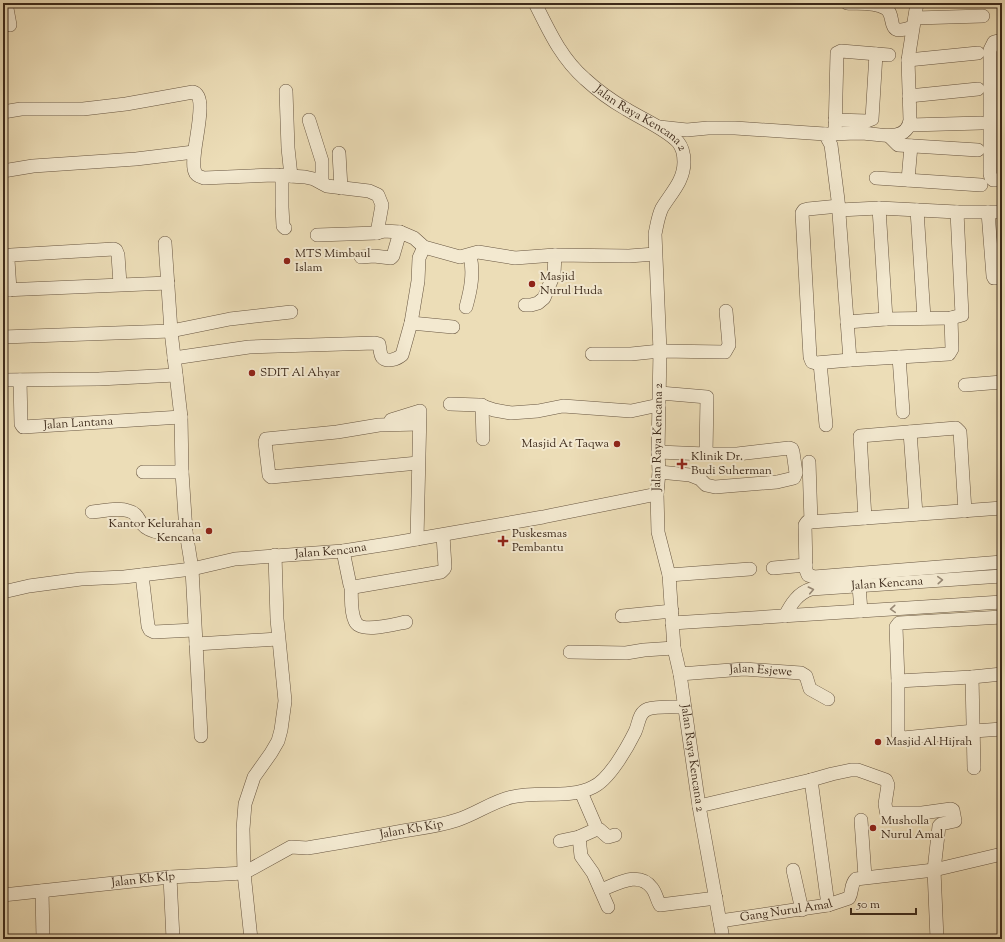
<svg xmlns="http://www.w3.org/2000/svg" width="1005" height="942" font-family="'Sorts Mill Goudy',serif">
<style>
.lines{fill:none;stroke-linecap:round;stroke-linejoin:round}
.minor-casing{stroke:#685641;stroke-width:14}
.minor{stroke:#f3e9d0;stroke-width:13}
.oneway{stroke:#988975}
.poi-dot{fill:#8f2418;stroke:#f3e9d0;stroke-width:1.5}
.labels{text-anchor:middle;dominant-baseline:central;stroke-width:4;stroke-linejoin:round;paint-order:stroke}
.street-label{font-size:12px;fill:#3c291a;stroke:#f3e9d0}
.poi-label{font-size:12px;fill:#3c291a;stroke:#f3e9d0;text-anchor:start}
</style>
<rect width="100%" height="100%" fill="#ecddb7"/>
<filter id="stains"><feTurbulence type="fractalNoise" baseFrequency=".005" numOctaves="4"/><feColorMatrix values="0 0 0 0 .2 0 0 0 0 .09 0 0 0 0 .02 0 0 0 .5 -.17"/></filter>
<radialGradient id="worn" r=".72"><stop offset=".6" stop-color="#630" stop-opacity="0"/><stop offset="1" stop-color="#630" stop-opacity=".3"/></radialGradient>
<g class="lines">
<defs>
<g id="minor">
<path d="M6,3L10,25"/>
<path id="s1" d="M535,3C549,31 561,58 585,79C597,90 612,101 626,109C642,119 666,129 678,142C683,148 684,155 684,162C684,181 671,193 662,208C658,216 657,225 655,234L660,351L658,452L659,472L657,494L658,532L669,575L674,648L680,674L699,806L723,939"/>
<path d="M847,3C858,4 874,2 885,8C898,15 883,38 912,27"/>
<path d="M915,18L983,16"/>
<path d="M1002,40L994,42L990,50V174L991,178L993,180H1002"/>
<path d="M908,60L978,53"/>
<path d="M286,91L288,148L291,176"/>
<path d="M909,96L978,89"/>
<path d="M3,112L21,109H83L126,104L193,92C211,97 188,157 195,172C196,176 201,177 204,178L274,175L305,177L314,179L327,186L369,191L378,195L382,205L377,233L384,231L400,232L414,238L424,247L460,257L478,252L515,258L555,255L629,256L655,254"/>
<path d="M309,120L322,161V183"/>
<path d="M835,120L867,121L872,119L876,54"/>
<path d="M910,125L981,123"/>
<path d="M659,127L687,130L708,128H735L825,134L831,145L838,200L850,360"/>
<path d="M825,134C838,134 850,133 863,133C879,134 907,143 910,120L908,60L917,3"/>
<path d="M835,134L837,53L841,51L889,55"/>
<path d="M889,136L898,145L978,150"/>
<path d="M339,153L341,188"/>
<path d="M3,171L33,166L136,159L194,152"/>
<path d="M282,175V207L283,226L285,228"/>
<path d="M876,178L981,185"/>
<path d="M908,180L911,146"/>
<path d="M839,206L808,209L804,210L802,213L810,357L812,362L816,363L850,360L949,354L952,349L951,318"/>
<path d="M879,208L886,319"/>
<path d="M839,210L879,208L957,212H1002"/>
<path d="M917,210L924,318"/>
<path d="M988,212L993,276L994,278H1002"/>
<path d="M317,235L377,233"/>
<path d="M165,243L171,331L181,417L182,472L186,532L192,569L201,736"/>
<path d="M361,257L374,256L391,258L393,256L400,232"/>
<path d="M3,290L168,283"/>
<path d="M10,290L8,260L9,257L11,255L114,249L116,250L118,255L120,284"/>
<path d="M525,305H531L538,303L544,298L554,274L555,255"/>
<path d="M466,307C471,289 474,273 470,255"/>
<path d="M847,322L886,319L951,318L962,315L957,212"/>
<path d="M411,323L453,327"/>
<path d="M3,337L171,331L230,319L291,312"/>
<path d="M592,354H631L660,351L725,352L729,345L726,311"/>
<path d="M899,357L903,412"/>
<path d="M174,358L249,347L375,343L379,344C380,348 380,354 382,357C387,363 397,359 402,355L411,323L418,281L419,258L424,247"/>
<path d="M820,363L826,425"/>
<path d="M3,380L99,379L176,375"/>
<path id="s2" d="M20,380L21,424L23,427L181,417"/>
<path d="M965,385L1002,382"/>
<path d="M660,393L707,397L706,454"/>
<path d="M450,404L479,405L494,410L511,413L538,411L563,406L631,411L659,405"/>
<path d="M482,405L483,439"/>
<path d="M391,420L420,411L417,539"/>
<path d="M910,432L916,514"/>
<path d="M658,452L706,454H737L789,448L792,449L793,452L796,473L794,478L777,482L715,487L706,485L700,479L690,475L659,472"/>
<path d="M809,462L811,522L1002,508"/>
<path d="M418,463L271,477L269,475L265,442L266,439L337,432L379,425L419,424"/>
<path d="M143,472H182"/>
<path d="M92,512C104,511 118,507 129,511C137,513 138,519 142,524C152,536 173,533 186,532"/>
<path d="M865,518L860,436L956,428L960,432L965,511"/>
<path d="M811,522H807L805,525L806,570L808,575L814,577L1002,562"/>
<path d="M343,551L350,585L354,587L441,572L444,569L445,567L443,535"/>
<path d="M773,568L806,565"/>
<path d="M142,575L148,626L150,630L154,632L194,630"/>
<path d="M669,575L750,569"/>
<path d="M859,586L861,611"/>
<path d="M351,587C352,597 350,611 355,621C360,634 395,624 406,622"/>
<path id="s3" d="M3,592L29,586L81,579L124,577L192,569L235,559L343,551L394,543L543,517L657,494"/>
<path d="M622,616L672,611"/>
<path id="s4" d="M785,616C791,604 798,593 811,589L1002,576"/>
<path d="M1002,617L899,623L896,627L898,681V734L900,737L903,738L974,731L1002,729"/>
<path d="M672,623L1002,602"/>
<path d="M196,644L278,639"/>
<path d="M570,652L626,653L644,650L674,648"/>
<path id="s5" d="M680,674L744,669L801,673L806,676L810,689L828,699"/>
<path d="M972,677L974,768"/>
<path d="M898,681L972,677L1002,674"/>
<path d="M811,780L828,905"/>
<path d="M581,792L597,829L600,830L608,837L615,835"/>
<path d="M699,806L811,780L832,774L851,770H858L886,780L888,785L885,804L887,815L892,813H922L951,809L953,810L955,821L941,824L939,826L934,870L937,939"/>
<path d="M861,820L865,877"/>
<path d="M579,837L581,856L593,873L608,907"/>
<path d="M560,841L579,837L597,829"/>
<path d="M793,870L802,910"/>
<path d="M170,877L173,939"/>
<path d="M601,890C617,884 639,870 652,888C656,893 657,900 660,905L716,898"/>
<path d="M42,891L43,939"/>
<path id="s6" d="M3,895L170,877L244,873L291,847L307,848C339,843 371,837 403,831C421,828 439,826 457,820C476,814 493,801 512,797C538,791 570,799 593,787C609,780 627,748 635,732C639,724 638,713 648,709C656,706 674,707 684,707"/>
<path id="s7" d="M720,921L828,905L849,898C853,891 850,885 856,879L934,870L1002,854"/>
<path d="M251,939L244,873L243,829L245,804L254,777L271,753L278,741L281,730L285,701L277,619L275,555"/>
</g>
</defs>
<!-- minor casing -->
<use href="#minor" class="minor-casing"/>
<!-- minor -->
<use href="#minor" class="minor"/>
</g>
<!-- one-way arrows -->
<defs><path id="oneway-chevron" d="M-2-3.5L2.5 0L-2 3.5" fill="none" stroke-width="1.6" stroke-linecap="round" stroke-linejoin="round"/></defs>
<g class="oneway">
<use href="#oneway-chevron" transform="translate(940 580) rotate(-4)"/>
<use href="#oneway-chevron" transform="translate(811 590) rotate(-12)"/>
<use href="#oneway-chevron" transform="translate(893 609) rotate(176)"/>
</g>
<!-- markers -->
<g class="poi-dot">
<circle cx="287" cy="261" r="4"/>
<circle cx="532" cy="284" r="4"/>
<circle cx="252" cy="373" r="4"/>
<circle cx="617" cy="444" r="4"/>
<path d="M680 458h4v4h4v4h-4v4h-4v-4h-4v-4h4z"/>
<circle cx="209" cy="531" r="4"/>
<path d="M501 535h4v4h4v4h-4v4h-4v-4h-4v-4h4z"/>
<circle cx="878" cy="742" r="4"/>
<circle cx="873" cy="828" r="4"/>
</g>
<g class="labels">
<!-- street labels -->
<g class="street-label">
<text stroke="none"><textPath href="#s1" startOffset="160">Jalan Raya Kencana 2</textPath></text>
<text stroke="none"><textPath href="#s2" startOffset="103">Jalan Lantana</textPath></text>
<text transform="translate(658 437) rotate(-89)">Jalan Raya Kencana 2</text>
<text stroke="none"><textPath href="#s3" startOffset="331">Jalan Kencana</textPath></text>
<text stroke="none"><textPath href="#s4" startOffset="115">Jalan Kencana</textPath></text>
<text stroke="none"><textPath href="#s5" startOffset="81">Jalan Esjewe</textPath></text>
<text stroke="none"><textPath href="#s1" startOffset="832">Jalan Raya Kencana 2</textPath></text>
<text stroke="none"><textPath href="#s6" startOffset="418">Jalan Kb Kip</textPath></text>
<text stroke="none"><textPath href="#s6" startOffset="141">Jalan Kb Klp</textPath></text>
<text stroke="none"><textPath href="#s7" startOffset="67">Gang Nurul Amal</textPath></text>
</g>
<!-- poi labels -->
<g class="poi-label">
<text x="295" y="254">MTS Mimbaul<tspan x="295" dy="14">Islam</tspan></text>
<text x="540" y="277">Masjid<tspan x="540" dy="14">Nurul Huda</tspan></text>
<text x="260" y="373">SDIT Al Ahyar</text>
<text x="609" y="444" text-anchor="end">Masjid At Taqwa</text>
<text x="691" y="457">Klinik Dr.<tspan x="691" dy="14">Budi Suherman</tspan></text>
<text x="201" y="524" text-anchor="end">Kantor Kelurahan<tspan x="201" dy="14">Kencana</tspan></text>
<text x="512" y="534">Puskesmas<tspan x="512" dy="14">Pembantu</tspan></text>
<text x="886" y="742">Masjid Al Hijrah</text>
<text x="881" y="821">Musholla<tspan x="881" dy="14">Nurul Amal</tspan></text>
</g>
</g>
<!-- margin -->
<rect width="1005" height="942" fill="none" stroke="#ecddb7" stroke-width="16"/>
<rect x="4" y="4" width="997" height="934" fill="none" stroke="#3c291a" stroke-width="2"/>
<rect x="8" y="8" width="989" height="926" fill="none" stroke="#3c291a"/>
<!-- scale -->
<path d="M851 908v6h65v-6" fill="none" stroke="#3c291a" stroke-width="2"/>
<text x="857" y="908" font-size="12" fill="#3c291a" stroke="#f3e9d0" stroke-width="3" paint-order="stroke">50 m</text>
<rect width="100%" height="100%" filter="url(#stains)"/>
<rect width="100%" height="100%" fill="url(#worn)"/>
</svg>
